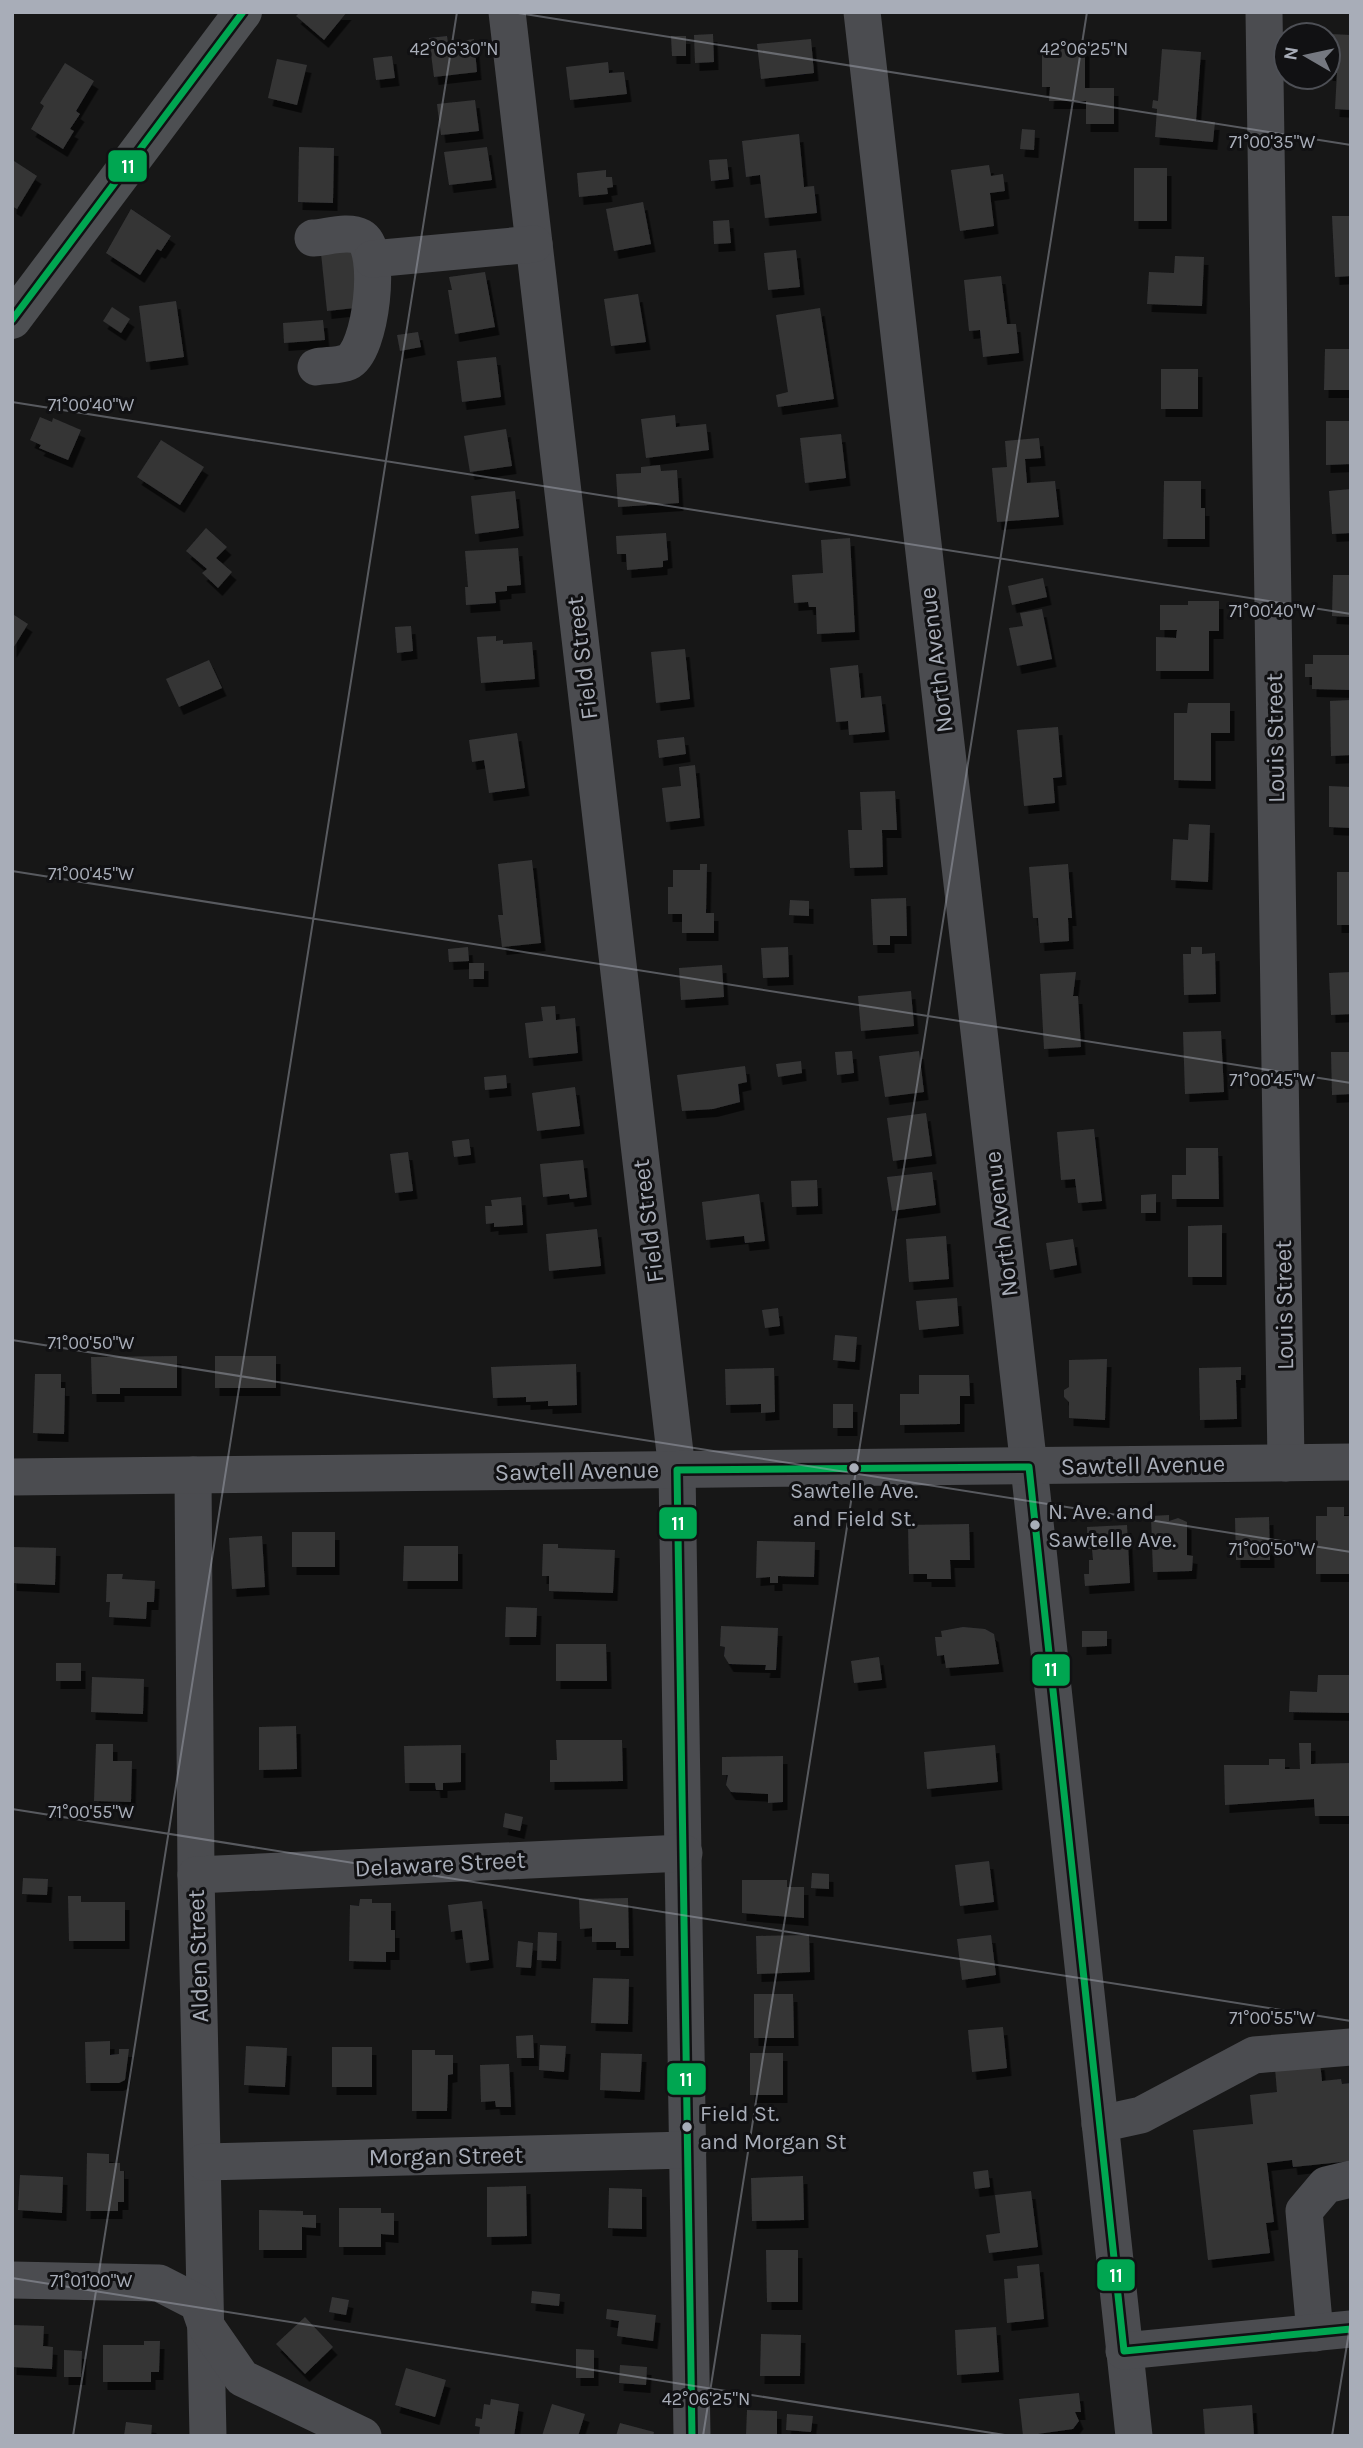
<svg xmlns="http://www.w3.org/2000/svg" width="1363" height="2448" font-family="Karla,sans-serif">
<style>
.building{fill:#353536;filter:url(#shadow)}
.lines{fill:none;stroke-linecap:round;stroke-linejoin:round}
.minor{stroke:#4b4c50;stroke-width:37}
.major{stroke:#4d4f52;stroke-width:38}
.bus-1-casing{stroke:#111113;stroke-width:12}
.bus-1{stroke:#00a651;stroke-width:7}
.ticks{fill:none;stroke:#a8adb8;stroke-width:2;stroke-opacity:0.45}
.bus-dot{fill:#a8adb8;stroke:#111113;stroke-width:2.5}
.labels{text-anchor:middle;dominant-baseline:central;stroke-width:6;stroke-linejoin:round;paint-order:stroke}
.bus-label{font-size:22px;fill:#a8adb8;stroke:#111113;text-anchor:start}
.street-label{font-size:24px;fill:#a8adb8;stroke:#111113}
.ticks-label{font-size:18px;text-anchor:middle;fill:#a8adb8;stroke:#111113;stroke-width:6;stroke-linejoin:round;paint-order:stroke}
.line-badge{stroke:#111113;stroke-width:2.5}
.badge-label{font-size:19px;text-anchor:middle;font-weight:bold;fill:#fff}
</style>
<defs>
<filter id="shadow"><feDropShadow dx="4.5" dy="8" stdDeviation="0" flood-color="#0009"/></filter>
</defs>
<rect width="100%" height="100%" fill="#171717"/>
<!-- building -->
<g class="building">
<path d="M300,12H347L324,40L296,16Z"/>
<path d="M713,34L714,62L695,63L694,35Z"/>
<path d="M1330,34L1351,35V110L1335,109L1337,73H1328Z"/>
<path d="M447,36L448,43L474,39L477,72L434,77L429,38Z"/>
<path d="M671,36H686V56H672Z"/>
<path d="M811,39L814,73L761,79L757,44Z"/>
<path d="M1042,48H1085V88H1114V124H1086V101H1049L1050,87H1042Z"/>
<path d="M1162,49L1201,52L1196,121L1215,122L1213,142L1155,137L1157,109L1152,108L1153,100L1158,101Z"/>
<path d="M392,56L395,78L376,80L373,58Z"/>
<path d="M277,59L307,65L297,105L268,98Z"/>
<path d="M608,62L609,73L624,72L627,94L570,100L566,67Z"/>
<path d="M65,63L94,81L76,111L80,114L70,129L74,131L63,149L31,129L44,106L40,103Z"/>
<path d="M475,100L479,131L441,135L437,104Z"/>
<path d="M1022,129L1035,130L1034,150L1020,149Z"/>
<path d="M799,134L804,187L814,186L817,213L765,218L760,175L746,177L742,141Z"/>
<path d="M299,147L334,148L333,203L298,202Z"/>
<path d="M487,147L492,180L449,185L444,152Z"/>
<path d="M727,159L729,179L711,181L709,160Z"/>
<path d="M14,161L37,176L17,209L12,206Z"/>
<path d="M989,165L991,176L1003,174L1005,191L990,193L994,226L960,231L951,170Z"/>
<rect x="1134" y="168" width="33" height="53"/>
<path d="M606,170V177H612L613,187L607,188L608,194L579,197L577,173Z"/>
<path d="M643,202L651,244L614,251L606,209Z"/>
<path d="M131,209L171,236L161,251L157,249L140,275L106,253Z"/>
<path d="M1332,216H1351V276L1335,277Z"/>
<path d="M729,220L731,243L714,244L713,221Z"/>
<path d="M357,248L364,307L327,311L321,253Z"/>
<path d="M796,250L800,287L768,290L764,253Z"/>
<path d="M1175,256L1204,257L1202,306L1147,304L1149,272L1174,273Z"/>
<path d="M485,272L495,327L455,334L448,290H452L449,277Z"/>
<path d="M1001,276L1007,324H1016L1019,353L983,357L980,330L969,331L964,280Z"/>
<path d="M638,294L646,342L611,346L604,299Z"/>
<path d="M176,301L184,357L146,362L139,306Z"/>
<path d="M112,307L130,319L121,333L103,321Z"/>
<path d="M820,308L834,399L778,407L776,395L788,392L776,315Z"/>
<path d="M323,320L325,340L284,343L283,323Z"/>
<path d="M418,332L421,347L400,351L397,335Z"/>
<path d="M1325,349H1351V390H1324Z"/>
<path d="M496,357L501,397L462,402L457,361Z"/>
<rect x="1161" y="369" width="37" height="40"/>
<path d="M675,415L676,427L706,424L709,450L646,458L641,419Z"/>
<path d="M40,417L52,422L53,418L81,430L68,460L39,448L41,445L30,440Z"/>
<path d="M1326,421H1351V464L1326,465Z"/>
<path d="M506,429L512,466L470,472L464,436Z"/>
<path d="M841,434L846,478L805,483L800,438Z"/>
<path d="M1039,438L1041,458L1025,459L1027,483L1055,481L1059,517L997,522L992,468L1007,467L1005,441Z"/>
<path d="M161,440L204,467L180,505L137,477Z"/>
<path d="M660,465L661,471L677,470L679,503L618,507L616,474L641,473V467Z"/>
<path d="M1164,481H1201V508H1205V539H1163Z"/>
<path d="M1351,489V533L1332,534L1329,491Z"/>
<path d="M515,491L519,528L475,534L471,496Z"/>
<path d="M206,528L227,547L216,558L232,572L218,588L202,573L207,569L186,551Z"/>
<path d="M666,533L668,560L663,561V567L627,570L626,554H617L616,536Z"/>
<path d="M850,538L855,632L817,634L816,607H809L808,602L794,603L792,575L823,573L821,540Z"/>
<path d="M518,548L521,585L507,586V591L495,592L496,603L466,605L465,587H468L465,551Z"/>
<path d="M1333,575H1351V617L1332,616Z"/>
<path d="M1043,578L1047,597L1012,605L1008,586Z"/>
<path d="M1188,601H1219V631H1209V671H1156V637L1176,638L1177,630H1160V605H1188Z"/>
<path d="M1042,609L1052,659L1017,666L1009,628L1023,626L1020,613Z"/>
<path d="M14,615L28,624L12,650V618Z"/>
<path d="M411,626L413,651L397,653L395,627Z"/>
<path d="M496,636V641L503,640V644L532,642L535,679L481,683L477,637Z"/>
<path d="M685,649L690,699L656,703L651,652Z"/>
<path d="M1313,655H1351V690L1312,689V677H1305V664H1313Z"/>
<path d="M209,660L222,688L179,707L166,679Z"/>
<path d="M858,665L861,698L881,696L885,732L849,735L848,721L836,722L830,668Z"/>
<path d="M1350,700L1351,755L1331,756L1330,701Z"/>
<path d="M1188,703H1230V733H1211V781L1174,780V713H1187Z"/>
<path d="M1058,727L1062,777L1053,778L1055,803L1024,806L1017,730Z"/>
<path d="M517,733L525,788L489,793L484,760L472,762L469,740Z"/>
<path d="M684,737L686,754L659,758L657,740Z"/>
<path d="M695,765L700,818L666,822L662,788L681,786L679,767Z"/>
<path d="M1329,786L1351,787V828L1329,827Z"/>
<path d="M895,791L897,830H882L883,867L850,868L848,830H862L860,792Z"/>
<path d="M1189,824L1210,825L1208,882L1171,880L1173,839L1188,840Z"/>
<path d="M532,860L541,943L502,947L498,915H503L498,864Z"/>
<path d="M700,864H707L706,913H714V933H682V914H668V887H673V870H700Z"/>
<path d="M1068,864L1072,918H1068L1069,941L1040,943L1038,918H1033L1029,867Z"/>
<rect x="1337" y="872" width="14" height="53"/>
<path d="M906,898L907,936H890V945H873L871,899Z"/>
<path d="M790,900L809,901V916L789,915Z"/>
<path d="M468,947L469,961L449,962L448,949Z"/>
<path d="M788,947L789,977L763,978L761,948Z"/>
<path d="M1191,947H1202V954L1215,953L1216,994L1184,995L1183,954H1191Z"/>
<rect x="469" y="963" width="15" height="16"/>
<path d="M722,965L724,997L681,1000L679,968Z"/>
<path d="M1076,972L1073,996H1078L1081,1047L1044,1049L1040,974Z"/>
<path d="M1351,972V1014L1331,1015L1329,973Z"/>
<path d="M911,991L914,1026L861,1031L858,996Z"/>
<path d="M555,1006L556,1020L575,1018L578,1053L529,1058L525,1023L543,1021L541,1007Z"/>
<path d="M1221,1031L1224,1092L1185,1094L1183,1032Z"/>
<path d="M852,1051L854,1073L837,1075L835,1052Z"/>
<path d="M919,1051L924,1092L885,1097L879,1056Z"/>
<path d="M1331,1052H1351V1094L1332,1095Z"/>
<path d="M801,1061L802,1073L778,1077L776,1064Z"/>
<path d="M745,1066L747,1082L738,1084L740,1102L713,1109L682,1111L677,1075Z"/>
<path d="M506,1075L507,1088L485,1090L484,1077Z"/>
<path d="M575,1087L580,1126L537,1131L532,1093Z"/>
<path d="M926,1113L932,1156L893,1161L887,1118Z"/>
<path d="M1094,1129L1102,1201L1078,1203L1075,1179L1061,1180L1057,1132Z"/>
<path d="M469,1139L471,1155L454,1157L452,1141Z"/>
<path d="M1186,1148H1218L1219,1199H1172V1175H1186Z"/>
<path d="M408,1152L413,1191L395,1193L390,1154Z"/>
<path d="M583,1160L587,1197L570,1199L569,1194L543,1197L540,1164Z"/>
<path d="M932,1172L936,1205L892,1211L887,1177Z"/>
<path d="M817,1180L818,1206L792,1207L791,1181Z"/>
<path d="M759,1194L765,1241L745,1243L744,1236L706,1240L702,1202Z"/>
<path d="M1156,1194V1213H1141V1195Z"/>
<path d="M521,1197L523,1225L494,1227V1223L486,1224L485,1206H492L491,1200Z"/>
<path d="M1222,1225V1277H1188V1226Z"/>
<path d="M597,1229L601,1266L549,1271L546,1234Z"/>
<path d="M946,1236L949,1279L909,1282L906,1239Z"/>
<path d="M1073,1239L1077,1265L1050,1270L1046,1243Z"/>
<path d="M957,1298L959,1326L919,1330L916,1301Z"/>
<path d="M778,1308L780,1326L765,1328L762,1310Z"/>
<path d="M835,1335L857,1337L855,1362L833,1360Z"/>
<path d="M177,1356V1388H120V1394H92L91,1357Z"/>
<rect x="215" y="1356" width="61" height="32"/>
<path d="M1107,1359L1105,1420L1069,1418V1402L1064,1397V1390L1069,1387V1360Z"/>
<path d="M576,1364L577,1405L548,1406V1401L526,1402V1397L493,1398L491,1367Z"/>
<path d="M1241,1367V1380H1236L1237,1419L1200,1420L1199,1368Z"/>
<path d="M774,1368L775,1412L761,1413V1404L726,1405L725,1369Z"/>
<path d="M35,1374H61V1388H65L64,1434L33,1433Z"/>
<path d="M919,1375H969L970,1396H960V1424L900,1425V1394H919Z"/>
<rect x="833" y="1404" width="20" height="24"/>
<path d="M1327,1507H1344V1516H1351V1574H1316V1516H1327Z"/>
<path d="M1169,1515V1521L1178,1518L1187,1522V1555L1193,1556L1192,1571L1153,1572L1151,1516Z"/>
<path d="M1269,1517L1270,1560H1236L1235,1518Z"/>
<path d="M969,1524L970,1560H950L951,1579H927V1574H909L908,1525Z"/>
<path d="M1127,1525L1130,1583L1085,1586L1084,1574H1089V1560H1093L1092,1549H1088L1087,1527Z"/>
<rect x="292" y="1532" width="43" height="35"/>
<path d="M262,1536L265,1587L232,1589L229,1538Z"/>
<path d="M757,1541L815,1542L814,1577L778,1576V1583H770V1577L756,1578Z"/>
<path d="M543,1544H558V1548L615,1550L613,1593L549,1591V1576H542Z"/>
<path d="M404,1546H458V1581H403Z"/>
<path d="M12,1547L56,1548L55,1585L12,1583Z"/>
<path d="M107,1574H123L122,1579L155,1581L154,1602H147L146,1619L109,1617L110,1602H106Z"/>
<path d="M506,1607L537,1608L536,1637H505Z"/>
<path d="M721,1626L778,1628L776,1670H765L766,1665L729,1664L724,1656L725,1647L720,1646Z"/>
<path d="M963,1627L985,1629L994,1634L999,1664L946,1668L944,1655L937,1656L935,1637H942L941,1631Z"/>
<path d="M1082,1631H1107V1646L1082,1647Z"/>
<path d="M556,1644H606L607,1681H556Z"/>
<path d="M879,1657L882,1680L854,1683L851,1661Z"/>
<rect x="56" y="1663" width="25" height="18"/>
<path d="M1318,1675H1351V1713L1289,1712L1290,1691L1317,1692Z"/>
<path d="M92,1677L144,1679L143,1714L91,1712Z"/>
<path d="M296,1726L297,1769L259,1770V1727Z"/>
<path d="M556,1740H622L623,1781L550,1782V1760H557Z"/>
<path d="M1299,1743H1311V1764L1351,1763V1816H1315L1314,1799L1225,1805L1224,1765H1269V1759H1285V1769H1300Z"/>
<path d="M96,1744H113V1761H132L131,1802L94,1801Z"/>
<path d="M461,1745V1782L443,1783V1790H436L435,1783H405L404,1746Z"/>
<path d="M995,1745L998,1782L927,1789L924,1752Z"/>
<path d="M783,1756V1802L768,1803V1794L731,1792L726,1785L728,1775H722V1757Z"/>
<path d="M505,1813L523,1817L520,1831L503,1827Z"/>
<path d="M989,1861L994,1902L960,1906L955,1865Z"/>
<path d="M812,1873L829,1874V1889L811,1888Z"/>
<path d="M23,1878L48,1879L47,1895L22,1894Z"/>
<path d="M742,1880H787V1887H804V1918L742,1913Z"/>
<path d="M68,1896H81V1902H125V1941H69Z"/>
<path d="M628,1898L629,1948H616V1942H592V1928L580,1929L579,1899Z"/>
<path d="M360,1899H372V1903H391V1930H395V1952H386V1962L349,1961L350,1905L359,1906Z"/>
<path d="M482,1901L489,1960L466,1963L462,1930L451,1932L448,1905Z"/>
<path d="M538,1932L557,1933L556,1961L537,1960Z"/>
<path d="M809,1935L810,1972L757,1974L756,1936Z"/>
<path d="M991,1935L996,1975L962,1980L957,1939Z"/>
<path d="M518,1941L533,1943L531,1968L516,1967Z"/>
<path d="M593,1978L629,1979L628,2024L591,2023Z"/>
<path d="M754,1994H793L794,2038H754Z"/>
<path d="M1003,2027L1007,2068L972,2072L968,2030Z"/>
<path d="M533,2035L534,2058H517L516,2036Z"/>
<path d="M110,2041V2055L119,2054V2049H129L125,2080L119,2083H86L85,2042Z"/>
<path d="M540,2045L566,2046L564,2072L539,2070Z"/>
<path d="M246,2046L287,2048L285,2087L244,2085Z"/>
<rect x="332" y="2047" width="40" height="40"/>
<path d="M412,2050H435V2055H453V2074L448,2075L447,2111H412Z"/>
<path d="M601,2053L642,2054L640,2092L600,2090Z"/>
<rect x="750" y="2053" width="33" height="42"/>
<path d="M1320,2062L1322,2081L1341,2079L1342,2084L1351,2083V2161L1293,2167L1292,2160L1267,2163L1274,2222L1266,2223L1270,2253L1208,2260L1193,2130L1253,2124L1250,2095L1277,2092L1275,2068Z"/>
<path d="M509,2064L511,2107H496L495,2101L481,2102L480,2065Z"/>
<path d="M87,2153L109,2154V2163H120V2171H124V2202H118V2211H86Z"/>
<path d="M988,2170L990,2187L975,2189L973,2172Z"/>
<path d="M20,2175L63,2177L62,2213L18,2210Z"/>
<path d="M803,2176L804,2220L752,2221L751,2178Z"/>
<path d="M526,2186L527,2236L487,2237V2187Z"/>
<path d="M609,2188L642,2189V2229L608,2228Z"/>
<path d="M1031,2191L1038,2247L989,2253L986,2235L1000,2233L995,2195Z"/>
<path d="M339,2208H381V2213H394V2235L381,2234V2247H339Z"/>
<path d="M259,2210L303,2211V2215H316V2228L302,2227V2250H259Z"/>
<path d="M766,2250H798V2302H767Z"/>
<path d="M1039,2264L1044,2319L1007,2323L1004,2279L1018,2278L1017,2266Z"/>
<path d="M532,2291L560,2294L559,2306L531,2303Z"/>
<path d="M332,2297L349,2300L346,2315L329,2312Z"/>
<path d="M607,2309L656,2315L653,2341L617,2336L619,2321L606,2319Z"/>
<path d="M305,2317L333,2347L305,2374L276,2344Z"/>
<path d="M12,2325L44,2326L43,2346L53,2347L52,2369L12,2367Z"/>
<path d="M996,2327L999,2372L957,2375L955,2330Z"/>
<path d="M761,2334L801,2335L800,2376H760Z"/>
<path d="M144,2341H160L159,2372H151V2382H103V2345H144Z"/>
<path d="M576,2349L594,2350V2378H576Z"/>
<path d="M64,2350L82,2351L81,2377H64Z"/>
<path d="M620,2365L647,2367L646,2385L619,2383Z"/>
<path d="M406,2368L446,2380L435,2417L395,2405Z"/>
<path d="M1079,2393L1081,2412H1075L1079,2421L1073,2429L1023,2436L1019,2399Z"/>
<path d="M491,2399L519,2404L514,2436H479L480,2427L475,2426L476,2418L482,2419L484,2404L490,2405Z"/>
<path d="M552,2404L585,2414L578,2436H542Z"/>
<path d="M1252,2405L1254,2436H1205L1203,2409Z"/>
<path d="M747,2410L777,2411V2436H746Z"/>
<path d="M787,2414L813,2416L811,2432L786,2430Z"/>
<path d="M126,2422L152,2425L151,2436H124Z"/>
<path d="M620,2423L654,2432L653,2436H616Z"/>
</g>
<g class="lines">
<!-- minor -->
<g class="minor">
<path d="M507,12L677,1470L692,2436"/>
<path d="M862,12L1029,1467L1134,2436"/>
<path d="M1264,12L1286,1463"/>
<path d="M313,238C328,237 348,230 361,237C383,249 371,352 348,362C339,366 325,365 316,367"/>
<path d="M372,259L534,244"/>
<path d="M193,1475L196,1875L208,2436"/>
<path d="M12,1477L1351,1462"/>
<path d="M196,1875L684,1853"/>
<path d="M1100,2124L1141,2115L1254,2055L1351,2047"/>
<path d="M204,2162L688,2150"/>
<path d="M12,2280L159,2283L198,2303L206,2326L242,2378L363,2436"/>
<path d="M1315,2333L1304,2211L1326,2185L1351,2179"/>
<path d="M1124,2351L1351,2329"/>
</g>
<!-- major -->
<path class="major" d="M12,320L243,12"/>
<defs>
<g id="bus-1">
<path d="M12,320L243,12"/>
<path d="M692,2436L677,1470L1029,1467L1124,2351L1351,2329"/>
</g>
</defs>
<!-- bus-1 casing -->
<use href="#bus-1" class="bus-1-casing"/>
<!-- bus-1 -->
<use href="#bus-1" class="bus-1"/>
</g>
<!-- ticks -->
<path class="ticks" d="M512,12L1351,145M12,402L1351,614M12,871L1351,1083M12,1340L1351,1552M12,1809L1351,2021M12,2278L1011,2436M73,2436L457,12M703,2436L1087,12M1332,2436L1351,2320"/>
<!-- markers -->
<g class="bus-dot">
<circle cx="854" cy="1468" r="6"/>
<circle cx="1035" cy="1525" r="6"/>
<circle cx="687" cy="2127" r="6"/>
</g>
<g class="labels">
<!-- bus labels -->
<g class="bus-label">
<text x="854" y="1491" text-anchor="middle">Sawtelle Ave.<tspan x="854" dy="28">and Field St.</tspan></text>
<text x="1048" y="1512">N. Ave. and<tspan x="1048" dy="28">Sawtelle Ave.</tspan></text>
<text x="700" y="2114">Field St.<tspan x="700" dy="28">and Morgan St</tspan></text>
</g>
<!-- street labels -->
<g class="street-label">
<text transform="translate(582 658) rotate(-97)">Field Street</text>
<text transform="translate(936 660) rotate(-97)">North Avenue</text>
<text transform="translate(1275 738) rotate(-91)">Louis Street</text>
<text transform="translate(648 1221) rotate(-97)">Field Street</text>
<text transform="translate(1001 1224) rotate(-97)">North Avenue</text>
<text transform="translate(1284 1305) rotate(-91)">Louis Street</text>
<text transform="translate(1143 1465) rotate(-1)">Sawtell Avenue</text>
<text transform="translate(577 1471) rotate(-1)">Sawtell Avenue</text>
<text transform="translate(440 1864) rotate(-3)">Delaware Street</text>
<text transform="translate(198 1956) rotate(-92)">Alden Street</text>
<text transform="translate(446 2156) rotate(-1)">Morgan Street</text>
</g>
</g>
<g class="ticks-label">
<text x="454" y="55">42°06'30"N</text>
<text x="1084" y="55">42°06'25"N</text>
<text x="1272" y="148">71°00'35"W</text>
<text x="91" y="411">71°00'40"W</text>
<text x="1272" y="617">71°00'40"W</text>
<text x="91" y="880">71°00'45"W</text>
<text x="1272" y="1086">71°00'45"W</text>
<text x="91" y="1349">71°00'50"W</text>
<text x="1272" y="1555">71°00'50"W</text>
<text x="91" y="1818">71°00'55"W</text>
<text x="1272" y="2024">71°00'55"W</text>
<text x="91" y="2287">71°01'00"W</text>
<text x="706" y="2405">42°06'25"N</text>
</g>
<g class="line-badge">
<rect x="107" y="149" width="41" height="34" rx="7" fill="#00a651"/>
<rect x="658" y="1506" width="40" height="34" rx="7" fill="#00a651"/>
<rect x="1031" y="1653" width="40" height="34" rx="7" fill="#00a651"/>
<rect x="666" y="2062" width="41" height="34" rx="7" fill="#00a651"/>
<rect x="1096" y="2258" width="40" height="34" rx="7" fill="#00a651"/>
</g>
<g class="badge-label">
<text x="128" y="173">11</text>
<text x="678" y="1530">11</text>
<text x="1051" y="1676">11</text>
<text x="686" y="2086">11</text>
<text x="1116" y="2282">11</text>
</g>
<!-- border -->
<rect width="1363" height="2448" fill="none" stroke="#a8adb8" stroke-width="28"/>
<!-- north arrow -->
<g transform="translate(1307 56) rotate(279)"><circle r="33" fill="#111113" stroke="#4d4f55" stroke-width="2"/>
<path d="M0-5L12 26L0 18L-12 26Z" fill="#757880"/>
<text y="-10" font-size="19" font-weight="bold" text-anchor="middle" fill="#a8adb8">N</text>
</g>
</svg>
